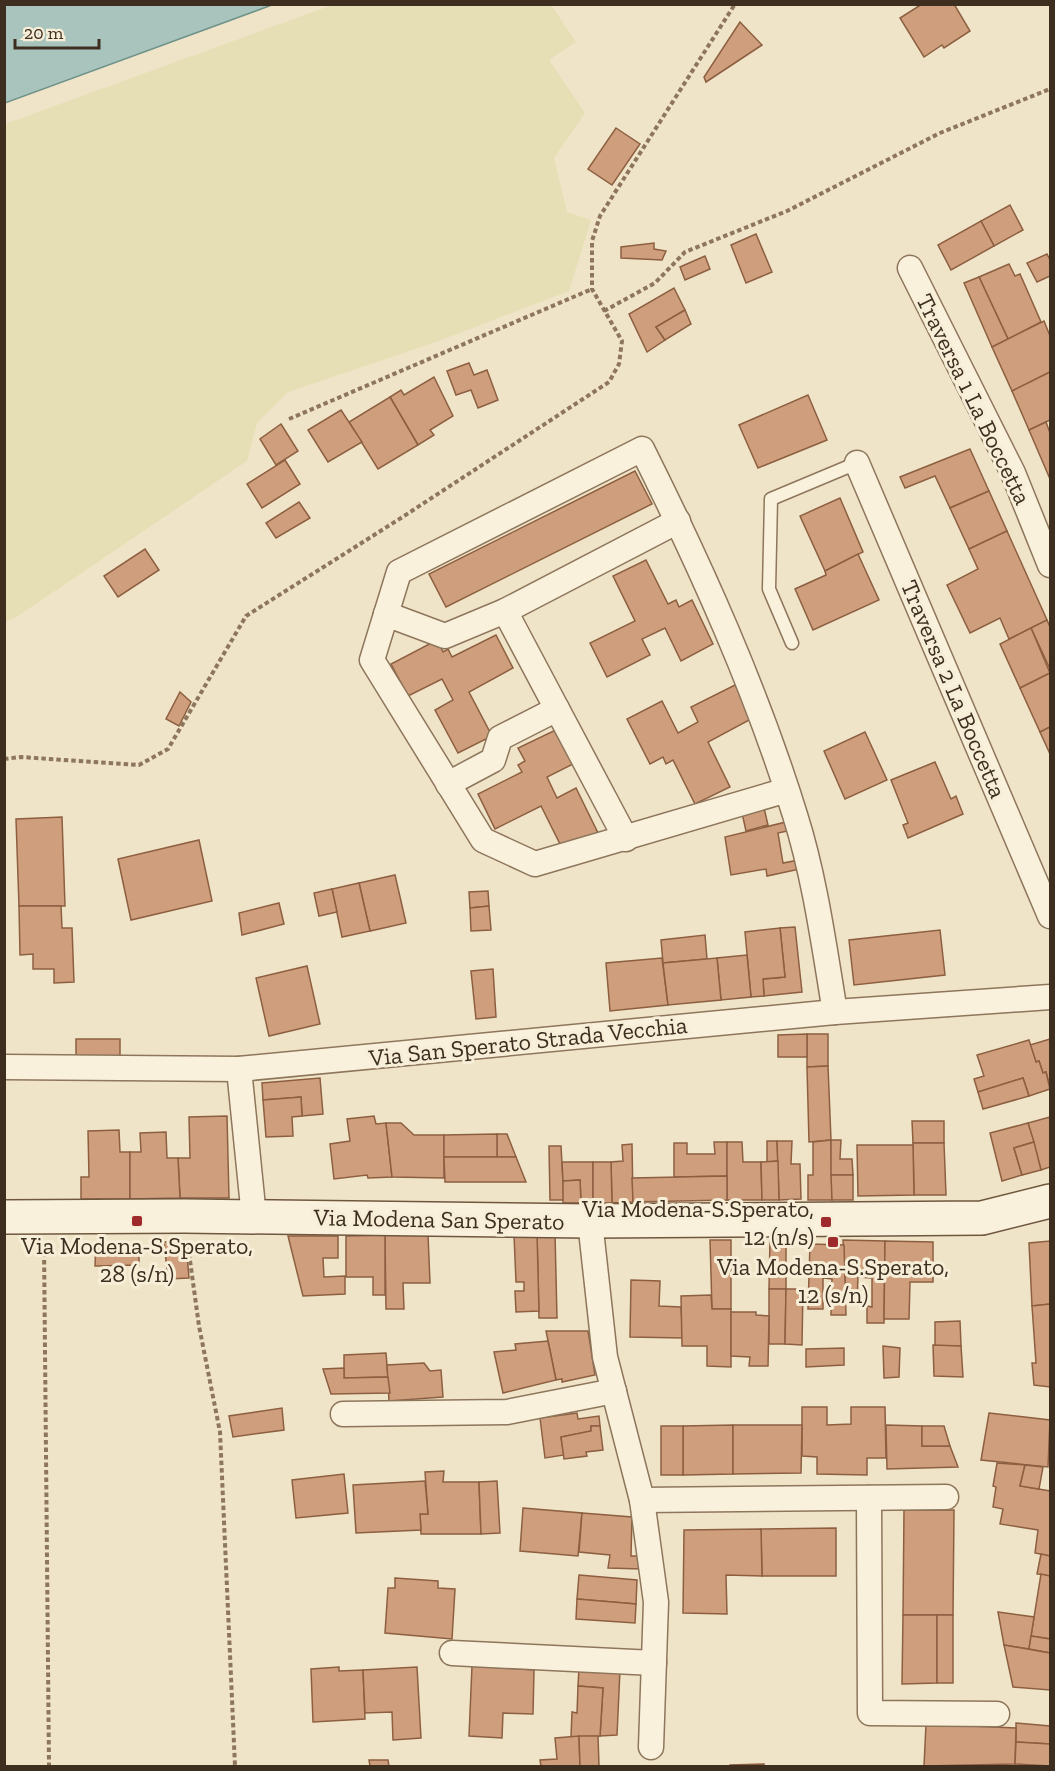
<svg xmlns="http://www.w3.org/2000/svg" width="1055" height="1771" font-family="'Zilla Slab',serif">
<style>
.farmland{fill:#e6deb5}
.water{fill:#a9c4bc;stroke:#6f938a;stroke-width:1.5}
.building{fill:#cf9f7d;stroke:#8d5f41;stroke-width:1.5}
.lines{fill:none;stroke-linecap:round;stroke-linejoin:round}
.lane-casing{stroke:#8d765c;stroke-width:15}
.street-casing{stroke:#8d765c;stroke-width:27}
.secondary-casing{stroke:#6f573f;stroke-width:36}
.path{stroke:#8d765c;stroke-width:4;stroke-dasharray:4.5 3;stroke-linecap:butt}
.lane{stroke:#faf1dc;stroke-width:12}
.street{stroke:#faf1dc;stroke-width:24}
.secondary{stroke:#faf1dc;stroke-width:33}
.poi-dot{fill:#9e2a2b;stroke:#f7eed8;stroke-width:2}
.labels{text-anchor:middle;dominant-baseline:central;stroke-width:6;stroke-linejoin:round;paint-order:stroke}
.street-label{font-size:24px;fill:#3d2e20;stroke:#f7eed8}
.poi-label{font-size:24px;fill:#3d2e20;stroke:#f7eed8}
</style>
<rect width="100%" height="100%" fill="#f0e4c8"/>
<!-- farmland -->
<path class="farmland" d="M332,5H551L576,42L549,60L585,113L554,158L567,212L591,220L569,291L436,342L288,392L257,423L247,461L15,618L5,622V124Z"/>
<!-- water -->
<path class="water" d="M5,4H272V5L5,103Z"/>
<!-- building -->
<g class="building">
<path d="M922,4H954L970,31L944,48L942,45L924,57L900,18Z"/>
<path d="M740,22L762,45L706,82L704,77Z"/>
<path d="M616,128L640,144L612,185L588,169Z"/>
<path d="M1010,205L1023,230L994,246L981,221Z"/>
<path d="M981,221L994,246L951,270L938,245Z"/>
<path d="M756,234L772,272L746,283L731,245Z"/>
<path d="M654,243V249L666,251L662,260L621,258V247Z"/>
<path d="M1047,254L1050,260V276L1037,282L1027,263Z"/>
<path d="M705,256L710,269L685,280L680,267Z"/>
<path d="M1009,264L1015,276L1020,274L1041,322L1008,339L979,277Z"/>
<path d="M979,277L1008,339L992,347L964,283Z"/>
<path d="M674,288L685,310L656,327L665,340L647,352L629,314Z"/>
<path d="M685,310L691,324L665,340L656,327Z"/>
<path d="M1044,321L1050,336V372L1012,391L992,347Z"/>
<path d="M469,363L474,375L487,370L498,400L478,408L471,390L456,395L447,371Z"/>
<path d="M1050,372V420L1029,430L1012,391Z"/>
<path d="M434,377L453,416L430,430L434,435L418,445L390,397L401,390L404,395Z"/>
<path d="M808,395L827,440L758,468L739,425Z"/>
<path d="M390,397L418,445L378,469L349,422Z"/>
<path d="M341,410L362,442L328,462L308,430Z"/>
<path d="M1046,422L1050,433V479L1029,430Z"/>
<path d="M281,424L298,451L276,465L260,439Z"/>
<path d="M970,449L989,491L950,508L935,476L905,488L900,477Z"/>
<path d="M285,460L300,484L262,508L247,484Z"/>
<path d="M635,471L652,504L446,607L429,574Z"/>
<path d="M989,491L1007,531L969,549L950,508Z"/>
<path d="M840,498L863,552L825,571L800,516Z"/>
<path d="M299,502L310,518L276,538L266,523Z"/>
<path d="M1007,531L1047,620L1009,639L1000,618L970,633L947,585L978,569L969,549Z"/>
<path d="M145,549L159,570L118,597L104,576Z"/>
<path d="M858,554L879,600L813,630L795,589L826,575L825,571Z"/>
<path d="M646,560L668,604L676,600L679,607L692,600L713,644L681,661L665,628L642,639L650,655L607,677L590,643L635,621L613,576Z"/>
<path d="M1047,620L1050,627V669L1031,628Z"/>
<path d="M1031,628L1050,673L1020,688L1000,644Z"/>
<path d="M496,635L513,668L469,692L492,736L458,753L435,710L453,700L442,679L408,696L391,664L437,640L443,652L448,649L452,657Z"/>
<path d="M1050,673V727L1040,732L1020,688Z"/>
<path d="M735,685L753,718L708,742L730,787L695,804L673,760L666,764L663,757L650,764L627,719L662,701L678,733L698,722L691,707Z"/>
<path d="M180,692L191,702L179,726L166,719Z"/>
<path d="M564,726L581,760L547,777L557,798L576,788L598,833L563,850L541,806L495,829L478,794L522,772L518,765L525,761L518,748Z"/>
<path d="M1050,727V754L1040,732Z"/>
<path d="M865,732L887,780L845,799L824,751Z"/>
<path d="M935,762L951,799L956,796L963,814L908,838L903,825L908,823L891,780Z"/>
<path d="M764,808L768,825L746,831L742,813Z"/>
<path d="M62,817L65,906H19L16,819Z"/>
<path d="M790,821L792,830L778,833L783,863L799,860L800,869L767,876L766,869L731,875L725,837Z"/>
<path d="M199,840L212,901L131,920L118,859Z"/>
<path d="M395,875L406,923L370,931L359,883Z"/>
<path d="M359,883L370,931L342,937L332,889Z"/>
<path d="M332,889L337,912L319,916L314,893Z"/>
<path d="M488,891L489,906L470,908L469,892Z"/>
<path d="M279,903L284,924L242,935L239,913Z"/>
<path d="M19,906H61L62,928H72L74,982L54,983V969H33V954L20,955Z"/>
<path d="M489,906L491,930L471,931L470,908Z"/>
<path d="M795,927L802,992L764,996L763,979L785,977L780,928Z"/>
<path d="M780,928L785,977L763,979L764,996L751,997L745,932Z"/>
<path d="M940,930L945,975L854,985L849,940Z"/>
<path d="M705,935L707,959L663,963L661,940Z"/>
<path d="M747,955L751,997L721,1000L717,958Z"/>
<path d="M662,958L668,1005L610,1011L606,963Z"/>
<path d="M717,958L721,1000L668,1005L663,963Z"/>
<path d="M307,966L320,1024L269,1036L256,978Z"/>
<path d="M493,969L496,1017L476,1019L471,971Z"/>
<path d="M807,1034H828V1066L807,1067Z"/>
<path d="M807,1034V1057H778V1035Z"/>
<rect x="76" y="1039" width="44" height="21"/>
<path d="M1050,1039V1087L1046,1072L1043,1073L1039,1061L1036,1062L1030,1045Z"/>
<path d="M1029,1040L1036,1062L1039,1061L1043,1073L1046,1072L1050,1089L1029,1096L1023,1078L978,1092L974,1079L984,1076L977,1055Z"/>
<path d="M828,1066L831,1140L809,1142L807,1067Z"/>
<path d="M320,1078L323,1114L302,1116L301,1097L263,1100L262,1083Z"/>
<path d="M1023,1078L1029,1096L983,1109L978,1092Z"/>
<path d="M301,1097L302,1116L292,1117L293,1136L266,1137L263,1100Z"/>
<path d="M227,1116L229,1198H180L178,1158H190L189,1117Z"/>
<path d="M374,1116L376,1124L386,1123L392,1177L368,1178L367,1175L334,1179L330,1144L350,1141L347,1119Z"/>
<path d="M1050,1117V1167L1041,1170L1028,1123Z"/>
<path d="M912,1121H944V1143H913Z"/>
<path d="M386,1123H401L414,1135H444V1178L392,1177Z"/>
<path d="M1028,1123L1034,1142L1014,1148L1022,1175L1002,1181L990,1133Z"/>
<path d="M119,1130L120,1152H130V1199H81V1177H89L88,1131Z"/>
<path d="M166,1132L167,1158H178L180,1198L130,1199V1152H141L140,1133Z"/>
<path d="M497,1134H507L516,1157H497Z"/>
<path d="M497,1134V1157H444V1135Z"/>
<path d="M831,1140L832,1200H808V1175H813V1142Z"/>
<path d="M831,1140H841L840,1159H852L853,1175H831Z"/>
<path d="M767,1141H777L778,1161L767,1162Z"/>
<path d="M777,1141H792L791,1164H800L801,1199L779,1200Z"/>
<path d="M714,1142H727V1176L674,1177V1143H687V1154H715Z"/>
<path d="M727,1142H742L743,1162H761L762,1200H727Z"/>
<path d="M1034,1142L1041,1170L1022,1175L1014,1148Z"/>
<path d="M913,1143H944L946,1195H914Z"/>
<path d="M632,1144L633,1202L612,1203L611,1162L623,1161L622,1145Z"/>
<path d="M857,1145H913L914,1195L858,1196Z"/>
<path d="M549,1146H561L564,1200H550Z"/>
<path d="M444,1157H516L526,1182H445Z"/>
<path d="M778,1161L779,1200H762L761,1162Z"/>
<path d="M562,1162H593V1203H581L580,1180L563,1181Z"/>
<path d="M593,1162H611L612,1203H593Z"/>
<path d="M831,1175H853V1200H832Z"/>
<path d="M727,1176V1200L633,1202L632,1178Z"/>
<path d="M580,1180L581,1203H563V1181Z"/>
<path d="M555,1233L557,1318H539L537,1234Z"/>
<path d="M428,1234L430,1283H403L404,1309H386L385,1235Z"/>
<path d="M537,1234L539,1311L516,1312L515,1291H524V1282H516L514,1235Z"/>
<path d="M385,1235V1295H373V1277H346V1236Z"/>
<path d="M288,1236H338V1258H323L324,1277L345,1276V1294L303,1296Z"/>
<path d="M770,1239H786V1289H769Z"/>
<path d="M710,1240H731V1309H712Z"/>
<path d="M843,1240L885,1241L884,1323H867V1306L872,1307V1278L858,1277L857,1302H846Z"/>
<path d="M885,1241L933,1242V1282H910L909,1319H884Z"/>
<path d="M1050,1241V1304L1032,1306L1029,1243Z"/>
<path d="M164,1242H186L189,1278L168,1279Z"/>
<path d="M96,1244H139V1265L95,1266Z"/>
<path d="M810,1244L844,1245L846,1315H831L832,1279L823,1278V1309H808Z"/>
<path d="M631,1280L660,1281L659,1306L681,1307L683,1338L630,1337Z"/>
<path d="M769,1289H786L785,1344H769Z"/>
<path d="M786,1289H803L802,1345L785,1344Z"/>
<path d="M711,1295L712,1309H731V1367L707,1366V1346H682L681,1296Z"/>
<path d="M1050,1304V1387L1034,1385L1032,1363H1036L1032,1306Z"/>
<path d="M731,1312H756V1315L769,1316L768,1366H749L750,1357L731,1356Z"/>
<path d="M960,1321L961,1346H935V1322Z"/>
<path d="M546,1331H588L595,1375L562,1382V1379L556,1380Z"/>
<path d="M548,1341L556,1380L503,1393L494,1352L516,1350L515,1344Z"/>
<path d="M933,1345L961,1346L963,1377L934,1376Z"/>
<path d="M883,1346L900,1348L899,1377L884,1378Z"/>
<path d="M844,1348V1365L806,1367V1349Z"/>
<path d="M386,1353L388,1377L344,1378V1355Z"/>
<path d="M424,1363L430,1371L441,1370L443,1397L389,1401L387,1365Z"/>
<path d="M344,1368V1378L388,1377L390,1393L331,1394L323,1369Z"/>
<path d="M802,1407H827V1425L851,1424V1407H885L886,1458H867V1475L817,1474V1457L802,1456Z"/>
<path d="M282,1408L284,1430L233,1437L229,1416Z"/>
<path d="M577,1413L578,1419L599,1416L600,1426H591V1431L561,1437L564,1455L545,1458L540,1418Z"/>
<path d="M989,1413L1050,1420L1048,1467L981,1460Z"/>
<path d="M733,1425V1474L683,1475V1426Z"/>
<path d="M733,1425H802L801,1473L733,1474Z"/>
<path d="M886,1425L922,1426V1446H950L958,1467L887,1469Z"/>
<path d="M591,1426H600L603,1450L586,1452L587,1456L564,1459L561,1437L591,1431Z"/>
<rect x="661" y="1426" width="22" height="49"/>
<path d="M922,1426H944L950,1446H922Z"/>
<path d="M997,1463L1025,1465L1020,1486L1050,1491V1556L1035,1553L1038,1530L1000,1524L1003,1509L993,1507L996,1487L993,1486Z"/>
<path d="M1025,1465L1043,1467L1039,1489L1020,1486Z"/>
<path d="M444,1471L443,1482H479L481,1534H421L420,1514H428L425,1472Z"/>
<path d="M344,1474L348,1513L296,1518L292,1480Z"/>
<path d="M425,1481L428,1514H420L421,1530L356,1533L353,1485Z"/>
<path d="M497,1481L500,1533L481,1534L479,1482Z"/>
<path d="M523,1508L582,1513L578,1556L520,1551Z"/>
<path d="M904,1510H954L953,1615H903Z"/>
<path d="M582,1513L632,1517L631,1556H643L642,1569L608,1568L610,1555L579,1552Z"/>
<path d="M836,1528V1576H762L761,1529Z"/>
<path d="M761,1529L762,1576L726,1575L727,1614L683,1613L684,1530Z"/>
<path d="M1041,1554L1050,1556V1576L1037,1574Z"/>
<path d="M1041,1574L1050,1576V1639L1031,1636Z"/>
<path d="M579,1575L637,1580L636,1604L577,1599Z"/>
<path d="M395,1578L438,1581V1588L455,1589L452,1639L385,1633L388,1588H395Z"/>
<path d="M577,1599L636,1604L635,1623L576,1619Z"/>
<path d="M998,1612L1034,1617L1029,1649L1004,1645Z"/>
<path d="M903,1615H937V1683L902,1684Z"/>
<rect x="937" y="1615" width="16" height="68"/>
<path d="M1031,1636L1050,1639V1653L1029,1649Z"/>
<path d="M1004,1645L1050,1653V1690L1013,1687Z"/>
<path d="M472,1666L534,1670L533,1714L503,1713L502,1738L469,1736Z"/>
<path d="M339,1667V1671L363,1670L365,1719L313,1722L311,1669Z"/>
<path d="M417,1667L421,1738L393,1740L392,1712L365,1713L363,1670Z"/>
<path d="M579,1668L620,1670L617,1735L600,1736L603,1688L578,1686Z"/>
<path d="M578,1686L603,1688L600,1736L571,1737L572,1712L577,1713Z"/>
<path d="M1016,1723L1050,1726V1744L1016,1742Z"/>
<path d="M926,1724L1016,1728L1015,1764L924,1766Z"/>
<path d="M579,1736L580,1766H541L540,1760L557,1759L555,1738Z"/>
<path d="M579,1736H598L599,1766H580Z"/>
<path d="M1016,1742L1050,1744V1766L1015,1764Z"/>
<path d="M369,1760H388L389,1766H370Z"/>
<path d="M764,1764V1766H730V1765Z"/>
</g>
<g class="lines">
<defs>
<path id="lane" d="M792,643L769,589L771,499L857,463"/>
<g id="street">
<path d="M910,268L1013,473L1050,565"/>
<path d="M857,463L1050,916"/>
<path d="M505,611L626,839"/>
<path d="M386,614L445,636L505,611L678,521"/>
<path d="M448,784L493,760L500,738L557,709"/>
<path d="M787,790L535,864L483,840L372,660L399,572L642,449C701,567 756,689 795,815C815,878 824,946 835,1012"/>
<path d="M4,1067L239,1069L835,1012L1050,997"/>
<path d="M239,1069L254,1217"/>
<path d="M590,1221L605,1357L642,1500L656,1602L651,1747"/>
<path d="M343,1414L507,1412L614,1391"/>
<path d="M869,1498L870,1713L997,1714"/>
<path d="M642,1500L946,1497"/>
<path d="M452,1653L654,1663"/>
</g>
<path id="secondary" d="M4,1217L184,1216L590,1221L982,1218L1050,1201"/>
</defs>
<!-- lane casing -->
<use href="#lane" class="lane-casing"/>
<!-- street casing -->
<use href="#street" class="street-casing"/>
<!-- secondary casing -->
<use href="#secondary" class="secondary-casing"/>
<!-- path -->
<g class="path">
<path d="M604,311L655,283L685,252L787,211L940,133L1050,89"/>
<path d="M289,419L592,289"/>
<path d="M4,759L21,757L139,765L168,749L246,616L401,518L609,382L619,364L622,341L592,289V241L600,216L735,4"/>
<path d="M44,1245L49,1766"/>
<path d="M188,1246L199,1326L220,1432L235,1766"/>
</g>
<!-- lane -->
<use href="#lane" class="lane"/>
<!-- street -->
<use href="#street" class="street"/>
<!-- secondary -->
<use href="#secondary" class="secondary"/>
</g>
<!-- markers -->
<g class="poi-dot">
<rect x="131" y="1215" width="12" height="12" rx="3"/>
<rect x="820" y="1216" width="12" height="12" rx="3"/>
<rect x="827" y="1236" width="12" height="12" rx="3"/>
</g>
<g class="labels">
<!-- street labels -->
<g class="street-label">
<text transform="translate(974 399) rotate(64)">Traversa 1 La Boccetta</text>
<text transform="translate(954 689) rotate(67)">Traversa 2 La Boccetta</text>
<text transform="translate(528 1041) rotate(-6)">Via San Sperato Strada Vecchia</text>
<text transform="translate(439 1219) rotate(1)">Via Modena San Sperato</text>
</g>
<!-- poi labels -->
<g class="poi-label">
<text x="814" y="1208" text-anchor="end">Via Modena-S.Sperato,<tspan x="814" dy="28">12 (n/s)</tspan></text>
<text x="137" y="1245">Via Modena-S.Sperato,<tspan x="137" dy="28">28 (s/n)</tspan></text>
<text x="833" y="1266">Via Modena-S.Sperato,<tspan x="833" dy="28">12 (s/n)</tspan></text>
</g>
</g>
<!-- border -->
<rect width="1055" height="1771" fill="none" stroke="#3d2e20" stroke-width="12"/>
<!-- scale -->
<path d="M15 39v9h84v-9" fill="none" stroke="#3d2e20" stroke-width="3"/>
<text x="24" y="39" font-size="18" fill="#3d2e20" stroke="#f7eed8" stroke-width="4.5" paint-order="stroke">20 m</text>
</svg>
